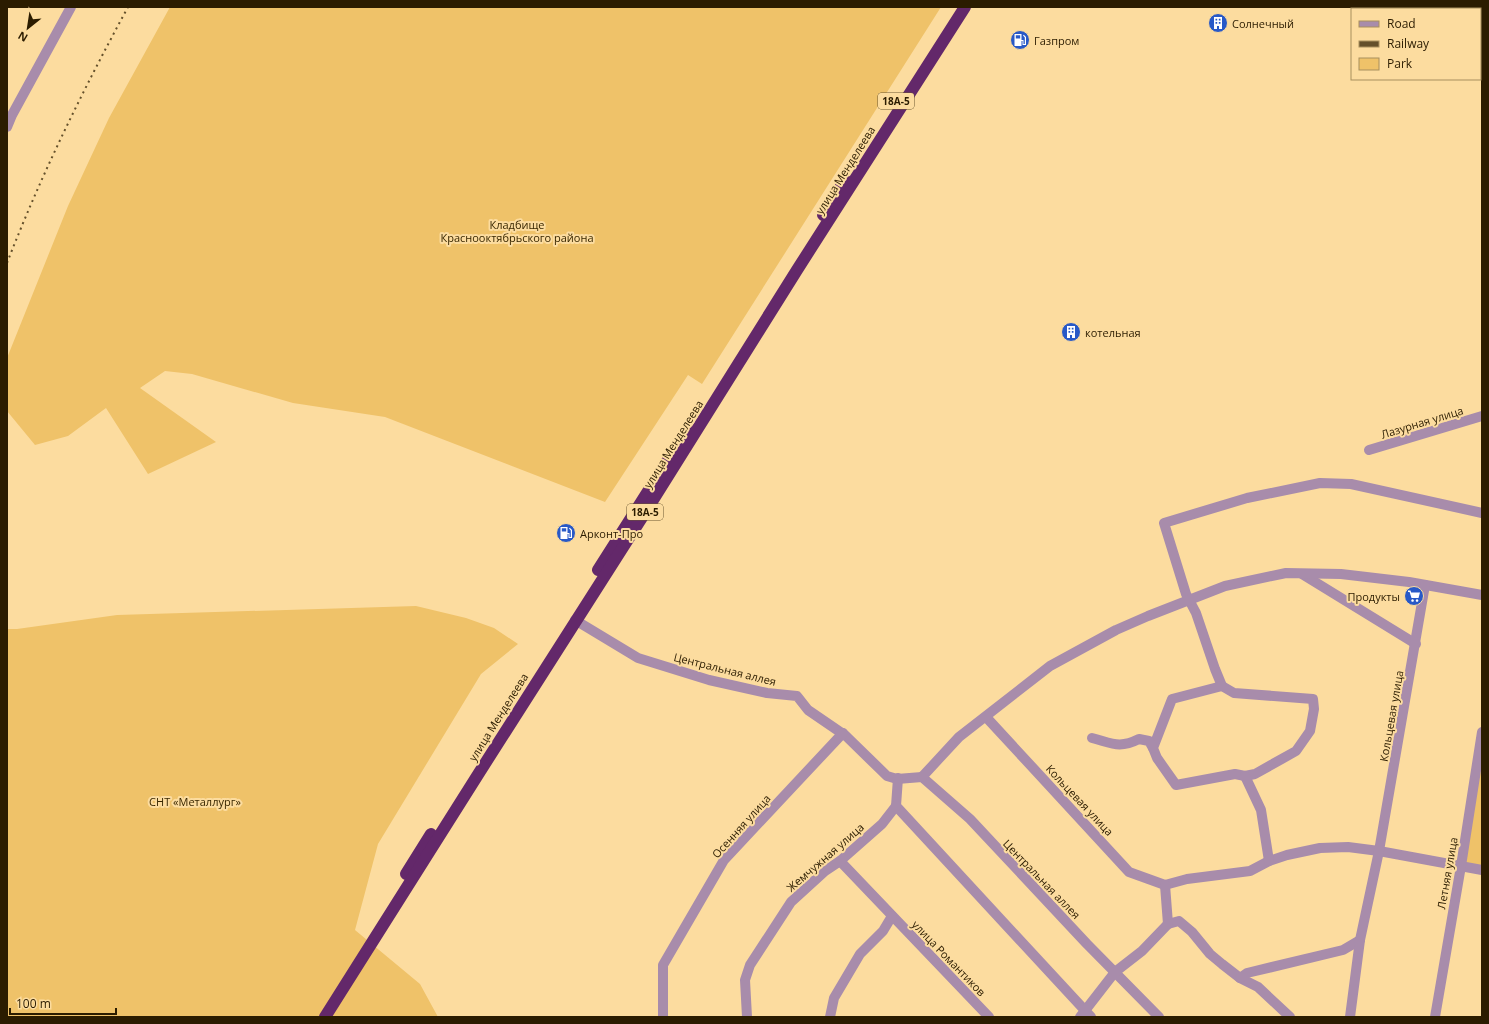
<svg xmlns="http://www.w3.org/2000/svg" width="1489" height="1024" font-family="'Open Sans',sans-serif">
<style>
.green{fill:#efc269}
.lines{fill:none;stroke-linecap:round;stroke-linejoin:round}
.minor{stroke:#a88cab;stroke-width:10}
.highway{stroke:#63286a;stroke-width:12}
.rail{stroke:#64502b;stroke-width:2;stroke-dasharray:2 4;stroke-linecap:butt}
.labels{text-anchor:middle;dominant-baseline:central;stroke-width:4;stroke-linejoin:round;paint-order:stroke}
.shield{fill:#fcdc9f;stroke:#6a5630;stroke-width:1}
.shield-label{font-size:10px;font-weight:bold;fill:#2b1c00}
.poi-label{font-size:11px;fill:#2b1c00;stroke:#fcdc9f;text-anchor:start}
.street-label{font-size:11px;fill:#2b1c00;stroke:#fcdc9f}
.park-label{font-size:11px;fill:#392700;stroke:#fcdc9f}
</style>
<rect width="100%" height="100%" fill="#fcdc9f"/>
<!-- green -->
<g class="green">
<path d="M170,7H941L702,384L688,375L605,502L385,417L293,403L192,374L165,371L140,388L216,442L148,474L106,408L68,436L35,445L7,411V358L68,206L109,118Z"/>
<path d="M416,606L466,618L494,628L518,644L481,674L378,844L355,930L420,984L438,1017H7V629H17L117,615Z"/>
<path d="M1482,759V867L1464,863Z"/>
</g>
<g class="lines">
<!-- minor -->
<g class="minor">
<path d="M7,127L12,115L71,7"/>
<path d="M1369,450L1482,416"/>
<path d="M1302,574L1416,644"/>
<path d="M575,620L638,658L709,680L767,693L797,696L808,710L846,736L887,776L897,779L922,777L970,819L1087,944L1159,1017"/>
<path d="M1222,686L1215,669L1196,613L1186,594L1164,523L1247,498L1320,483L1351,484L1482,513"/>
<path d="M1222,686L1234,693L1313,699L1314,709L1310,731L1296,751L1255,774L1245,776L1235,774L1176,785L1157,758L1153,748L1172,699Z"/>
<path d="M986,717L1129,872L1165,885L1187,879L1250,871L1269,861L1287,855L1320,848L1348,847L1379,851L1482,870"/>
<path d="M1092,738C1112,743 1119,749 1139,739L1149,741L1153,748"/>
<path d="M1245,776L1261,810L1269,861"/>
<path d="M922,777L959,737L1050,666L1116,630L1148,616L1225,586L1286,573L1341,574L1409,582L1482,595"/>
<path d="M898,778L896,806L1091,1017"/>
<path d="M840,861L989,1017"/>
<path d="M1165,885L1168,924L1179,921L1192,932L1210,954L1222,964L1240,978L1258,987L1290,1017"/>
<path d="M1240,978L1247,973L1343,950L1360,940"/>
<path d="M663,1017V965L724,860L843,733"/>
<path d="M747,1017L745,980L750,965L791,902L825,871L840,861L882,824L896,806"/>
<path d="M830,1017L834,998L860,954L883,931L892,916"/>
<path d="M1080,1017L1115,972L1142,951L1168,924"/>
<path d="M1350,1017L1360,940L1379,851L1425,585"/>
<path d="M1435,1017L1461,866L1482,732"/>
</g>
<!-- highway -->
<g class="highway">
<path d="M823,215L845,180"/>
<path d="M598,570L687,430"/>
<path d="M406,874L431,834"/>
<path d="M325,1017L479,773L648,508L797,270L965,7"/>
</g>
<!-- rail -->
<path class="rail" d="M7,263C41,175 83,90 128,7"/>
</g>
<!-- icons -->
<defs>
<symbol id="building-disc" viewBox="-11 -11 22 22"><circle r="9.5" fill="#2859c7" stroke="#fcdc9f"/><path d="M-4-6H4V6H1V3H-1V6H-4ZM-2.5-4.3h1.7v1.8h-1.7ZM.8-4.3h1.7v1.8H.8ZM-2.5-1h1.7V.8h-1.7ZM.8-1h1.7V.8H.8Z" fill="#fff"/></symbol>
<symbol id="fuel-disc" viewBox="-11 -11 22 22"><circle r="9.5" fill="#2859c7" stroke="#fcdc9f"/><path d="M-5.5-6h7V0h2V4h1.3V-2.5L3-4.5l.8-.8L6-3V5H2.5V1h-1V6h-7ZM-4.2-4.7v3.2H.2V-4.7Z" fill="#fff"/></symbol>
<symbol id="supermarket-disc" viewBox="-11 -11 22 22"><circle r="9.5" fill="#2859c7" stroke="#fcdc9f"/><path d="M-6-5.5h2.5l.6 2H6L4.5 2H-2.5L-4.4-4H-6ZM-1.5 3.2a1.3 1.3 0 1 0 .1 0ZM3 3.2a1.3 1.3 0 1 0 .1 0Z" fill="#fff"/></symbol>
</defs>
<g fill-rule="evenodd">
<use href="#building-disc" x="1207" y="12" width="22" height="22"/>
<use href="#fuel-disc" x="1009" y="29" width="22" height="22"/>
<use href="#building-disc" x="1060" y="321" width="22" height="22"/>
<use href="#fuel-disc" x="555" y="522" width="22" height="22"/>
<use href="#supermarket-disc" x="1403" y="585" width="22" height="22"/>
</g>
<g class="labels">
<!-- shield labels -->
<g class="shield">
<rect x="878" y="93" width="36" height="16" rx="3"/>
<rect x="627" y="504" width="36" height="16" rx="3"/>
</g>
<g class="shield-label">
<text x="896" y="101">18А-5</text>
<text x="645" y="512">18А-5</text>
</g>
<!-- poi labels -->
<g class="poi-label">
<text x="1232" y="23">Солнечный</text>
<text x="1034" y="40">Газпром</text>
<text x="1085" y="332">котельная</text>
<text x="580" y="533">Арконт-Про</text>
<text x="1400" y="596" text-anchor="end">Продукты</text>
</g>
<!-- street labels -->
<g class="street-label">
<text transform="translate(845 170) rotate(-58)">улица Менделеева</text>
<text transform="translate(1422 422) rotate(-17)">Лазурная улица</text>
<text transform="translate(673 444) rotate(-58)">улица Менделеева</text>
<text transform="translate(725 669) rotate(14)">Центральная аллея</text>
<text transform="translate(1391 716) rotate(-80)">Кольцевая улица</text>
<text transform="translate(498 717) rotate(-58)">улица Менделеева</text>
<text transform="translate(1080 800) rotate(47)">Кольцевая улица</text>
<text transform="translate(741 826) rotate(-48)">Осенняя улица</text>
<text transform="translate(825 857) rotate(-41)">Жемчужная улица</text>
<text transform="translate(1447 873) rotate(-80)">Летняя улица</text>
<text transform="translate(1042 879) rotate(46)">Центральная аллея</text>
<text transform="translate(949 958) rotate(46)">улица Романтиков</text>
</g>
<!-- park labels -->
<g class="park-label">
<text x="517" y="224">Кладбище<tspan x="517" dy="13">Краснооктябрьского района</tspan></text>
<text x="195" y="801">СНТ «Металлург»</text>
</g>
</g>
<!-- border -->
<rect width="1489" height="1024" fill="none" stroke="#2b1c00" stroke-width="16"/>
<!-- legend -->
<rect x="1351" y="8" width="130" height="72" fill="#fcdc9f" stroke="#a88f5f"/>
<rect x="1359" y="21" width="20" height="6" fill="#a88cab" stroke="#a88f5f"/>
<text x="1387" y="28" font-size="12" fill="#2b1c00">Road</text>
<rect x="1359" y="41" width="20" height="6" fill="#64502b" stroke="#a88f5f"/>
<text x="1387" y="48" font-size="12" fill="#2b1c00">Railway</text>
<rect x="1359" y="58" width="20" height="12" fill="#efc269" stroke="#a88f5f"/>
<text x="1387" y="68" font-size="12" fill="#2b1c00">Park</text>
<!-- north arrow -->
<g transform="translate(28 28) rotate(210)" stroke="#fcdc9f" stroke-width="3" paint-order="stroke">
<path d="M0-3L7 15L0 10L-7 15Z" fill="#2b1c00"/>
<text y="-6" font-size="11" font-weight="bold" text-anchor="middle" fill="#2b1c00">N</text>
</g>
<!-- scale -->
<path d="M10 1008v6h106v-6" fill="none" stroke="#2b1c00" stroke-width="2"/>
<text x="16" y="1008" font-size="12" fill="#2b1c00" stroke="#fcdc9f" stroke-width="3" paint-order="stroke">100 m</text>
</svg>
